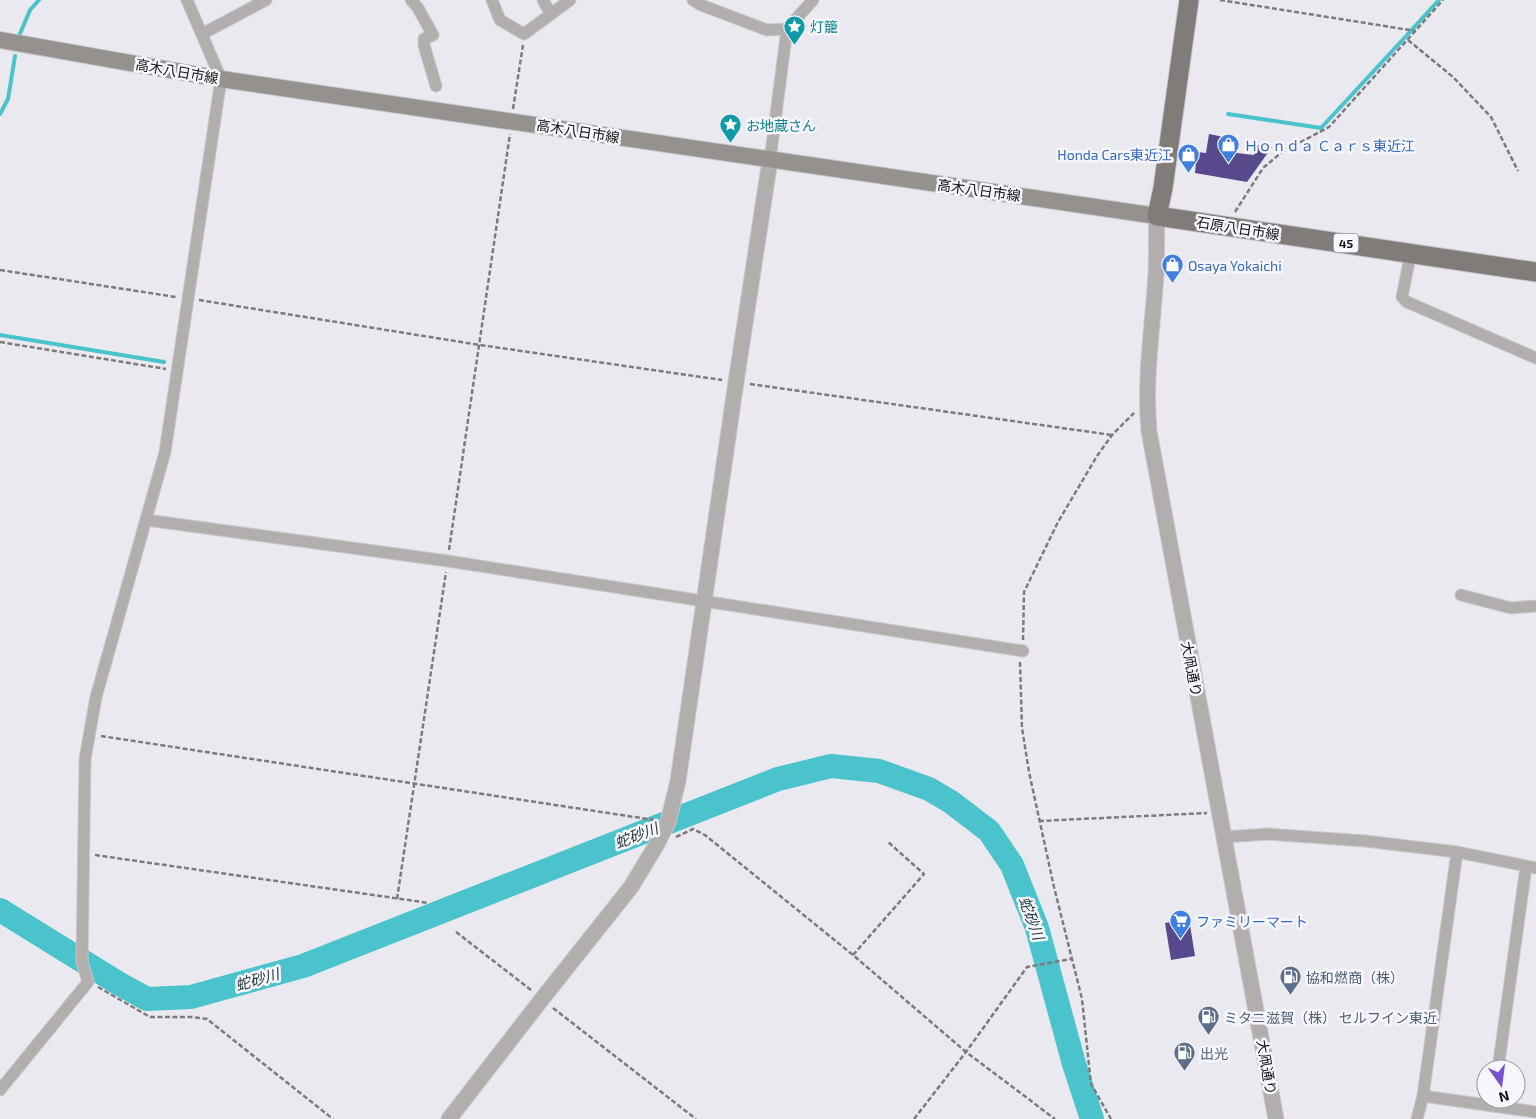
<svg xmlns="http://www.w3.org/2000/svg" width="1536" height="1119" font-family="'Exo 2','Noto Sans JP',sans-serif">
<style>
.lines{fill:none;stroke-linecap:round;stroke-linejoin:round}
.stream{stroke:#4ac3cc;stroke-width:4}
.river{stroke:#4ac3cc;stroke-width:24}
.building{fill:#57498c}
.minor-casing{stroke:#c7c7cc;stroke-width:13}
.tertiary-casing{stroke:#c7c7cc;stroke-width:17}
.secondary-casing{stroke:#c7c7cc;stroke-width:18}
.primary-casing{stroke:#c7c7cc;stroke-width:21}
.path{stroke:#7b7b7f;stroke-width:2.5;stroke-dasharray:5 2.5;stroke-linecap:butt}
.minor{stroke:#b1aead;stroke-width:11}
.tertiary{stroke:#b1aead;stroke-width:15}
.secondary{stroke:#95918f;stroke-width:16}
.primary{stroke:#817c7a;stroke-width:19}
.labels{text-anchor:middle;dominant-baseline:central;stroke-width:5;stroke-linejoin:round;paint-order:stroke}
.shield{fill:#f6f6fc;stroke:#57575a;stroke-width:1}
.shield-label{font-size:12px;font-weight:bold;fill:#131315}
.culture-label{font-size:14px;fill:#0d838f;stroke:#f6f6fc;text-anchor:start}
.street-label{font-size:14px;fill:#131315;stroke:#f6f6fc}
.shop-label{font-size:14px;fill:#366cbe;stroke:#f6f6fc;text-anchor:start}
.service-label{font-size:14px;fill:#4e5e75;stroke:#f6f6fc;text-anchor:start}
.water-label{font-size:15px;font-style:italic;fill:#1f3436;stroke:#f6f6fc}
</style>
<rect width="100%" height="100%" fill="#e9e9ef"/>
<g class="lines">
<!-- stream -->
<g class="stream">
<path d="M1408,34L1439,0"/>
<path d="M19,36L30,10L39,0"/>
<path d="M0,114L8,99L15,56"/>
<path d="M1228,114L1321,128L1408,34"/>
<path d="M0,335L164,362"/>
</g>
<!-- river -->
<path class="river" d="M0,910L118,983L147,999L191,997L303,966L778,779L831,766L879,771L929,789L951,802L989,831L1012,865L1037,928L1074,1064L1092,1119"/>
</g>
<!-- building -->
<g class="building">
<path d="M1209,134L1229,138L1228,152L1254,155L1257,145L1272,147L1247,182L1195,173L1197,152L1206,153Z"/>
<path d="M1189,919L1195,956L1171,960L1165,923Z"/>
</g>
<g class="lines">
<defs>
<g id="minor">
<path d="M411,0L418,8L433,35L424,39V45L436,86"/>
<path d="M492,0L500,20L524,34L570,0"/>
<path d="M543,0L551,14"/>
<path d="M693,0L701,5L767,30L787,29"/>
<path d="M202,34L266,0"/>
<path d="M770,160L787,29L813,0"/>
<path d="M1411,252L1402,297L1407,302L1536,358"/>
<path d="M146,520L448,561L1023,651"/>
<path d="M1461,595L1511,608L1536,606"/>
<path d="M1225,837L1268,834L1365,841L1457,852L1536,868"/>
<path d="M1498,1069L1526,867"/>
<path d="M0,1090L88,982L82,962L85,759L96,697L165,452L221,79L187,0"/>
<path d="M1423,1096L1536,1112"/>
<path d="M1417,1119L1423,1096L1457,852"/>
</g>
<g id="tertiary">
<path d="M1157,216C1156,235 1157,254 1156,273C1153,326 1144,378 1149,431L1276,1119"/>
<path d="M449,1119L542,999L631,887L657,844L668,822L678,781L736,382L770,160"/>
</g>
<path id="secondary" d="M0,40L221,79L1157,216"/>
<path id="primary" d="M1189,0L1163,188L1157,216L1536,272"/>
</defs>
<!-- minor casing -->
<use href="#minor" class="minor-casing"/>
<!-- tertiary casing -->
<use href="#tertiary" class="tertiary-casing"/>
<!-- secondary casing -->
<use href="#secondary" class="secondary-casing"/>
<!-- primary casing -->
<use href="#primary" class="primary-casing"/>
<!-- path -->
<g class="path">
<path d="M1220,0L1416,31"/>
<path d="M1408,40L1453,77L1491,117L1518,171"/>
<path d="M513,109L523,45"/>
<path d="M1235,212L1263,168L1282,152L1329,127L1443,0"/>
<path d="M0,270L176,297"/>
<path d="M199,300L480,345L722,380"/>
<path d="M0,342L166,369"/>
<path d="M750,384L1112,435"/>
<path d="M449,550L510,134"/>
<path d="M1023,640L1024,592L1058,522L1097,456L1112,435L1134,413"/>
<path d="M1020,662L1022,728L1029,772L1054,887L1082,999L1091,1084L1111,1119"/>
<path d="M101,736L654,820"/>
<path d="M1039,821L1207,813"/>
<path d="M676,837L693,829L705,835L853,955L966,1052L1055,1119"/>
<path d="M95,855L429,903"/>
<path d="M397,899L446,572"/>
<path d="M456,932L531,990"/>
<path d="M853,955L924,874L887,841"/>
<path d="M98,987L150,1017H192L207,1019L333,1119"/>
<path d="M553,1008L696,1119"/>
<path d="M914,1119L966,1052L1027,967L1071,959"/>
</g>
<!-- minor -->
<use href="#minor" class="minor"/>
<!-- tertiary -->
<use href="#tertiary" class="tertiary"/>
<!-- secondary -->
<use href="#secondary" class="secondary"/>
<!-- primary -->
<use href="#primary" class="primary"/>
</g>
<!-- icons -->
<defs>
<symbol id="sight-pin" viewBox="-11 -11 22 30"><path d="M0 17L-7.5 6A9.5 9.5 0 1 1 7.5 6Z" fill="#0f9aa8" stroke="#f6f6fc"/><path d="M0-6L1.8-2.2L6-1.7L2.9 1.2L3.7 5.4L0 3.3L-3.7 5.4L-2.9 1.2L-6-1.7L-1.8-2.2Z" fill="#fff"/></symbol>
<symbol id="shop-pin" viewBox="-11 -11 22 30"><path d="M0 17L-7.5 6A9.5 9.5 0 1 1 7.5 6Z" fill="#3f7fe0" stroke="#f6f6fc"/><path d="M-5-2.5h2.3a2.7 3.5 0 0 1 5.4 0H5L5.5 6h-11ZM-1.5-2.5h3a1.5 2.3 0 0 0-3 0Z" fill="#fff"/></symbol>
<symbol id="supermarket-pin" viewBox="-11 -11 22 30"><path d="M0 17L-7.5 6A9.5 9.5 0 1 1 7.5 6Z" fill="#3f7fe0" stroke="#f6f6fc"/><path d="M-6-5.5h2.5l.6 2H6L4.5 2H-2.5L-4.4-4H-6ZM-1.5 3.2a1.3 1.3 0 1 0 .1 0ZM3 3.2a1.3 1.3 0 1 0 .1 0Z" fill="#fff"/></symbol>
<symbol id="fuel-pin" viewBox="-11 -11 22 30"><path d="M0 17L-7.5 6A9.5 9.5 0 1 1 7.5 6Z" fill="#5c6f8a" stroke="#f6f6fc"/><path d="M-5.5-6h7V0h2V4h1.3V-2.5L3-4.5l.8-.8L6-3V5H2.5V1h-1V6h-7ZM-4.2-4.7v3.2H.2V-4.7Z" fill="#fff"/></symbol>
</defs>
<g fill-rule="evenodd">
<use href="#sight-pin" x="782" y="14" width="25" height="34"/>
<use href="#sight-pin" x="718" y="112" width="25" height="34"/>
<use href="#shop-pin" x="1216" y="132" width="25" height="34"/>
<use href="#shop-pin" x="1176" y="142" width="25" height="34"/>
<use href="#shop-pin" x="1160" y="252" width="25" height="34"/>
<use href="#supermarket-pin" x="1168" y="908" width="25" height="34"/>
<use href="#fuel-pin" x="1278" y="964" width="25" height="34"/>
<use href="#fuel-pin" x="1196" y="1004" width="25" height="34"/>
<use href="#fuel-pin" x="1172" y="1040" width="25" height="34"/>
</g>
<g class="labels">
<!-- shield labels -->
<rect class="shield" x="1333.5" y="233.5" width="25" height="19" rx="4"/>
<g class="shield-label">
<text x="1346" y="243">45</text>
</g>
<!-- culture labels -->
<g class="culture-label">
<text x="810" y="26">灯籠</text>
<text x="746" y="125">お地蔵さん</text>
</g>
<!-- street labels -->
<g class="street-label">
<text transform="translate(177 71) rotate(10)">高木八日市線</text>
<text transform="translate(578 131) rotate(9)">高木八日市線</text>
<text transform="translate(979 190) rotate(8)">高木八日市線</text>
<text transform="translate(1238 228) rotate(9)">石原八日市線</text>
<text transform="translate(1192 669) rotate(79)">大凧通り</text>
<text transform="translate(1267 1067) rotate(80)">大凧通り</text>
</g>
<!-- shop labels -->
<g class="shop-label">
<text x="1244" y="145">Ｈｏｎｄａ Ｃａｒｓ東近江</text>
<text x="1172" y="154" text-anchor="end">Honda Cars東近江</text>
<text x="1188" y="265">Osaya Yokaichi</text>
<text x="1196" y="921">ファミリーマート</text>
</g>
<!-- service labels -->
<g class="service-label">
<text x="1306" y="977">協和燃商（株）</text>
<text x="1224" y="1017">ミタニ滋賀（株） セルフイン東近</text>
<text x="1200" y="1053">出光</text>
</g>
<!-- water labels -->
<g class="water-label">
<text transform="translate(636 835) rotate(-21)">蛇砂川</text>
<text transform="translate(1032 918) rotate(70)">蛇砂川</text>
<text transform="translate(257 979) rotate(-16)">蛇砂川</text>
</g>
</g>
<!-- north arrow -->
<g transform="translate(1501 1084) rotate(166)"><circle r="24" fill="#f6f6fc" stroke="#9b9ba0"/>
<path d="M0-4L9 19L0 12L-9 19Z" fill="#7953cd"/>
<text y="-8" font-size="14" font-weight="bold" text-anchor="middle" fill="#131315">N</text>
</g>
</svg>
